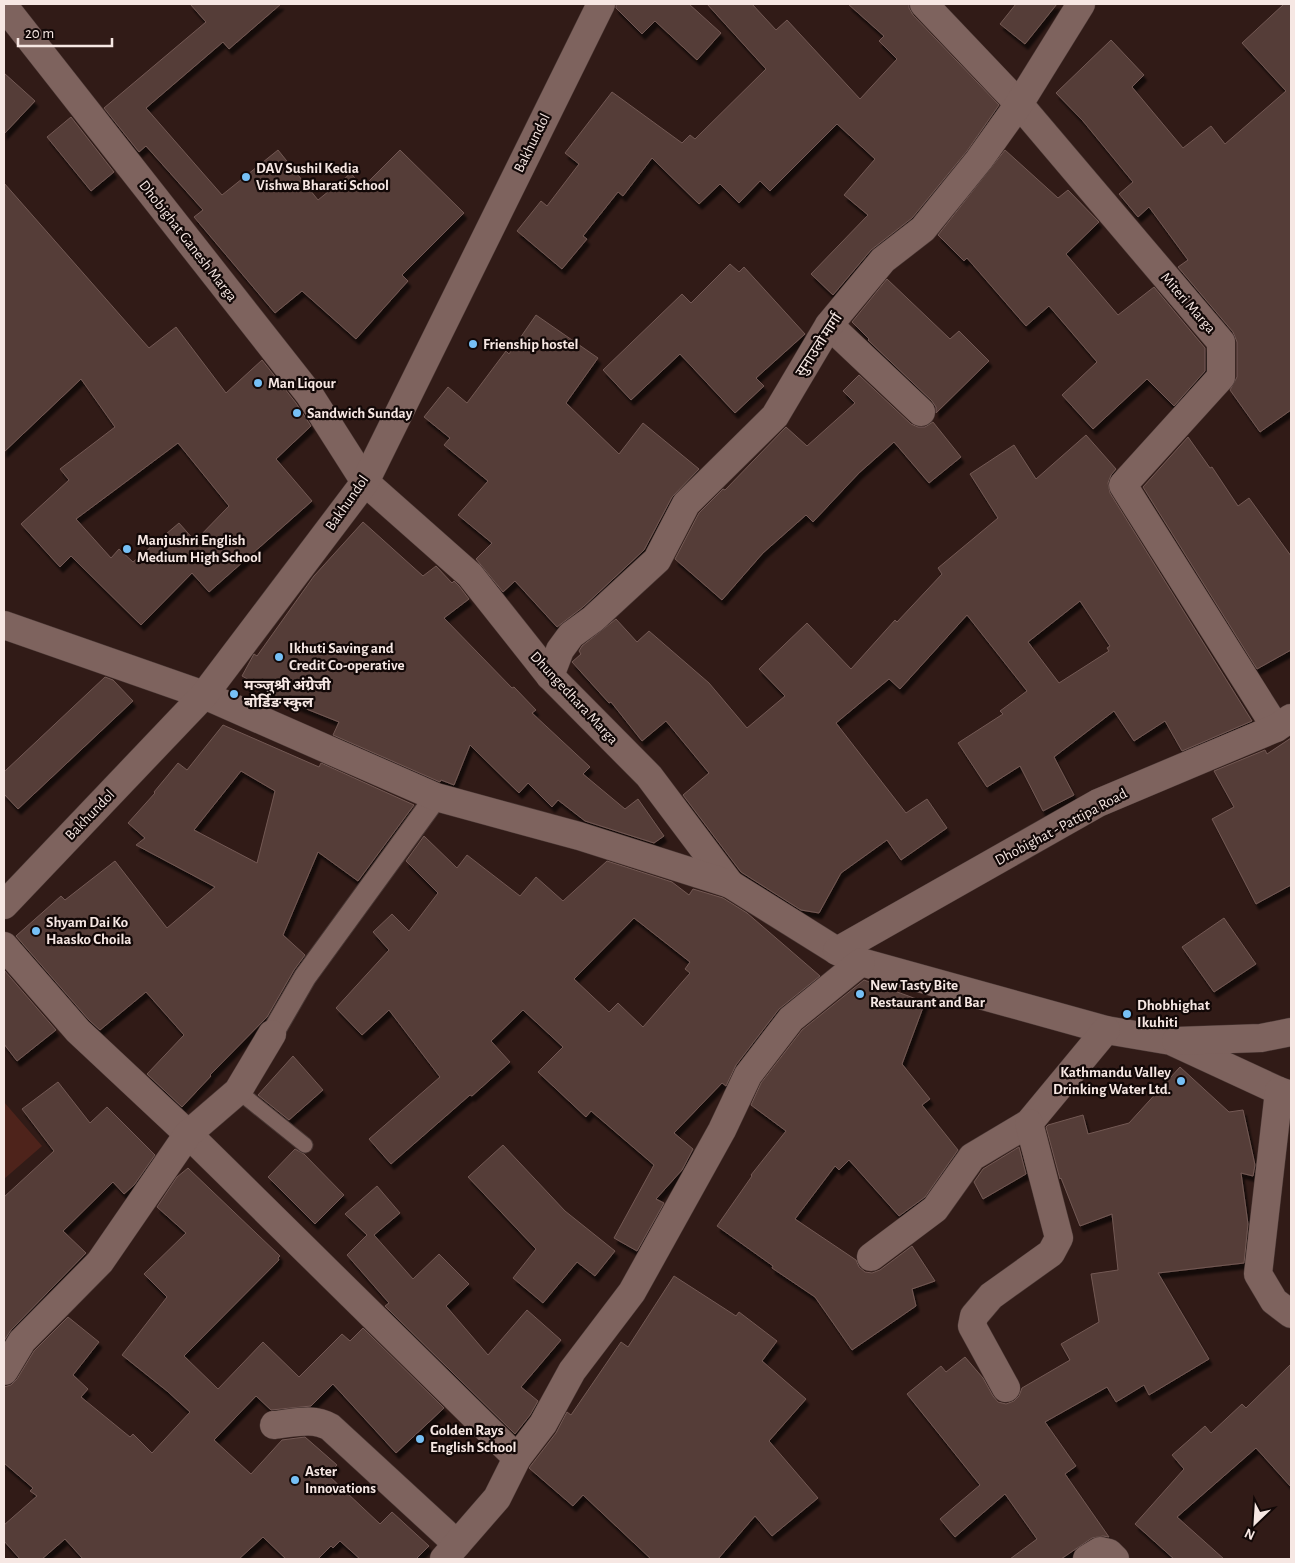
<svg xmlns="http://www.w3.org/2000/svg" width="1295" height="1563" font-family="'Alegreya Sans','Noto Sans Devanagari',sans-serif">
<style>
.green{fill:#4e231b}
.building{fill:#553d38;stroke:#735954;fill-rule:evenodd;filter:url(#shadow)}
.lines{fill:none;stroke-linecap:round;stroke-linejoin:round}
.service-casing{stroke:#493734;stroke-width:17}
.pedestrian-casing{stroke:#493734;stroke-width:24}
.minor-casing{stroke:#493734;stroke-width:29}
.service{stroke:#7e635e;stroke-width:15}
.pedestrian{stroke:#7e635e;stroke-width:22}
.minor{stroke:#7e635e;stroke-width:28}
.poi-dot{fill:#76c0f6;stroke:#120807;stroke-width:2}
.labels{text-anchor:middle;dominant-baseline:central;stroke-width:4.5;stroke-linejoin:round;paint-order:stroke}
.street-label{font-size:15px;fill:#f6e7e3;stroke:#120807}
.poi-label{font-size:15px;font-weight:bold;fill:#f6e7e3;stroke:#120807;text-anchor:start}
</style>
<defs>
<filter id="shadow"><feDropShadow dx="3" dy="5.5" stdDeviation="1" flood-color="#0009"/></filter>
</defs>
<rect width="100%" height="100%" fill="#311b17"/>
<!-- green -->
<path class="green" d="M4,1102L42,1146L4,1179Z"/>
<!-- building -->
<g class="building">
<path d="M190,4H281L229,49L223,42L146,108L222,195L278,150L318,200L351,173L362,188L400,150L464,213L402,275L408,281L356,339L302,291L275,313L194,217L203,210L146,146L139,152L104,108L206,22Z"/>
<path d="M616,4H689L721,33L697,60L655,21L642,34L616,8Z"/>
<path d="M707,4H752L776,30L787,20L860,99L897,59L879,41L884,36L848,4H909V8L913,15L999,105L967,151L912,218L871,250L833,295L811,274L868,215L844,195L875,159L837,124L770,191L760,181L739,203L720,184L699,204L652,158L623,196L618,192L583,236L587,239L562,269L517,231L541,201L547,206L579,164L565,153L612,92L682,143L690,135L695,139L766,69Z"/>
<path d="M1016,4H1057L1025,44L1000,24Z"/>
<path d="M1284,4H1291V410L1260,432L1230,390L1237,377V342L1233,332L1178,267L1188,260L1149,207L1138,217L1119,194L1133,182L1083,121L1056,93L1111,40L1144,75L1132,87L1183,148L1211,126L1225,144L1286,91L1242,43Z"/>
<path d="M4,73L35,101L4,134Z"/>
<path d="M71,117L114,172L91,191L47,137Z"/>
<path d="M1005,150L1058,198L1068,190L1099,222L1066,254L1118,315L1154,287L1205,348V371L1174,406L1147,379L1093,429L1062,395L1097,362L1049,306L1026,326L967,258L964,261L938,235Z"/>
<path d="M4,183L149,348L176,327L226,393L262,360L296,403L311,426L276,459L312,501L209,592L192,573L141,625L71,556L60,567L21,524L69,480L60,469L115,427L81,379L4,452ZM178,443L229,506L195,541L179,523L133,562L119,549L111,558L76,519Z"/>
<path d="M730,264L739,272L744,267L805,334L756,378L764,386L735,413L680,354L631,400L603,370L682,294L691,303Z"/>
<path d="M887,279L950,339L959,331L989,361L936,413V407L932,401L868,340L869,339L852,322Z"/>
<path d="M536,315L598,358L566,403L619,454L643,423L699,469L672,497L644,550L583,607L557,627L515,581L503,592L476,559L492,543L458,515L488,481L444,445L450,438L424,417L448,387L467,403L506,351L509,354Z"/>
<path d="M859,375L911,424L918,427H925L933,422L961,457L929,483L894,442L859,473L813,522L806,515L763,553L722,600L675,559L699,513L723,489L725,490L786,427L807,446L855,403L843,391Z"/>
<path d="M1086,435L1116,469L1111,475L1108,483L1110,493L1252,721L1182,751L1165,721L1134,741L1114,711L1054,757L1074,795L1043,811L1020,766L987,787L958,743L1003,714L1000,711L1027,691L967,615L900,689L889,679L836,723L906,813L927,799L947,828L901,860L887,840L841,873L819,913L801,910L741,872L683,795L709,773L666,721L642,741L611,702L609,703L572,662L581,654L579,651L582,646L616,619L637,642L649,631L709,683L747,728L785,696L759,669L807,623L851,669L895,620L897,622L942,574L938,568L998,518L970,474L1014,445L1036,479ZM1080,601L1110,646L1107,648L1109,651L1059,683L1028,642Z"/>
<path d="M1188,437L1210,468L1212,467L1238,506L1249,498L1291,556V650L1257,669L1143,487Z"/>
<path d="M363,522L423,576L436,566L452,583L454,581L459,586L469,599L444,618L512,688L514,687L536,710L532,713L590,767L583,774L625,809L638,799L664,836L654,843L585,821L558,800L552,807L528,783L519,793L470,745L454,785L441,780L440,782L333,735L339,722L284,700L242,676L254,654L257,656L314,576Z"/>
<path d="M105,677L113,680L133,701L18,809L4,794V772Z"/>
<path d="M223,725L319,767L321,763L414,805L358,881L318,852L283,935L305,955L294,970L267,1017L210,1075L211,1076L182,1107L147,1074L184,1035L146,992L100,1030L89,1020L16,936L61,896L65,900L115,861L167,928L215,887L136,845L145,838L128,823L155,793L154,792L178,763L187,770ZM241,771L275,791L257,863L194,830Z"/>
<path d="M1291,738V885L1256,904L1212,819L1234,807L1214,771L1265,750L1267,754Z"/>
<path d="M424,836L457,868L467,855L520,896L536,877L563,901L607,861L672,882L689,895L693,889L723,898L747,913L820,976L779,1009L736,1065L726,1086L722,1083L674,1133L693,1149L682,1170L656,1199L664,1203L637,1251L614,1238L654,1165L591,1111L586,1117L538,1072L563,1047L523,1010L491,1041L510,1062L472,1096L470,1095L391,1164L369,1139L440,1077L389,1010L362,1035L336,1008L389,950L373,932L392,914L409,931L438,893L406,861ZM634,918L690,962L685,969L690,973L643,1027L618,1003L609,1012L574,979Z"/>
<path d="M1224,918L1256,964L1214,992L1182,947Z"/>
<path d="M4,970L56,1030L17,1061L4,1044Z"/>
<path d="M864,980L925,1002L902,1064L930,1099L922,1105L958,1150L925,1197L899,1216L849,1160L839,1170L835,1166L795,1219L856,1260L859,1267L865,1272L872,1273L880,1270L912,1246L935,1281L912,1289L916,1306L852,1350L815,1297L772,1268L773,1266L717,1226L752,1176L751,1175L786,1131L751,1105L761,1083L802,1030Z"/>
<path d="M293,1056L323,1090L289,1120L258,1095Z"/>
<path d="M1180,1067L1229,1112L1243,1110L1255,1165L1253,1176L1241,1173L1248,1224L1244,1263L1158,1273L1209,1359L1149,1395L1144,1385L1116,1402L1107,1387L1045,1422L1076,1466L1065,1474L1109,1537L1103,1536L1092,1538L1061,1559H1010L1037,1539L1005,1494L955,1537L940,1519L980,1485L907,1394L941,1366L946,1372L965,1357L983,1378L993,1396L998,1402L1006,1404L1014,1401L1019,1396L1022,1388L1070,1360L1061,1344L1099,1322L1091,1274L1118,1270L1112,1214L1080,1226L1061,1178L1060,1179L1046,1127L1048,1125L1083,1115L1088,1134L1129,1123Z"/>
<path d="M58,1082L90,1123L107,1107L155,1155L134,1185L124,1194L113,1182L63,1231L86,1253L11,1330L4,1341V1197L54,1151L22,1109Z"/>
<path d="M503,1145L565,1211L615,1251L595,1276L577,1262L543,1303L513,1278L536,1249L468,1177Z"/>
<path d="M1019,1147L1026,1174L983,1199L974,1182L983,1169Z"/>
<path d="M295,1149L304,1154L344,1195L315,1224L268,1177Z"/>
<path d="M188,1168L280,1256L278,1258L279,1260L184,1356L218,1389L263,1342L299,1377L342,1334L350,1341L363,1328L444,1408L396,1453L333,1384L311,1406L271,1410L256,1396L214,1440L251,1474L282,1440L305,1437L337,1465L328,1475L380,1524L392,1512L429,1546L416,1559H360L340,1541L333,1548L331,1546L318,1559H286L263,1537L239,1559H83L65,1539L42,1559H20L4,1541V1525L37,1496L30,1491L33,1488L4,1463V1387L11,1385L17,1379L34,1351L68,1317L99,1342L73,1375L88,1389L81,1397L130,1437L133,1434L152,1453L190,1412L167,1391L122,1355L167,1297L144,1274L186,1233L157,1207L177,1177Z"/>
<path d="M377,1186L400,1213L374,1235L413,1279L439,1254L469,1284L446,1306L488,1355L527,1310L561,1340L521,1387L538,1401L530,1415L515,1434L385,1306L389,1303L347,1255L367,1235L345,1214Z"/>
<path d="M674,1276L736,1316L739,1312L777,1341L762,1361L806,1399L769,1441L818,1498L772,1536L755,1516L718,1559H651L583,1495L573,1506L529,1468L556,1433L567,1412L571,1415L621,1342L628,1347Z"/>
<path d="M1291,1364V1487L1256,1448L1177,1517L1224,1559H1174L1135,1524L1184,1469L1172,1455L1205,1426L1211,1433L1242,1404L1246,1408Z"/>
</g>
<g class="lines">
<defs>
<path id="service" d="M238,1091L305,1145"/>
<path id="pedestrian" d="M272,1034L305,977L436,797"/>
<g id="minor">
<path d="M924,4L1019,104L1221,342V377L1123,485L1276,728"/>
<path d="M4,6L309,394L365,482L470,575L550,676L649,776L730,884"/>
<path d="M829,325L921,412"/>
<path d="M4,625L204,695L436,797L579,836L730,884L837,951L861,962L1106,1030L1171,1041L1279,1091L1291,1095"/>
<path d="M550,676L560,650L571,635L593,619L657,560L686,504L775,416L829,325L883,260L923,229L979,160L1019,104L1081,4"/>
<path d="M4,905L204,695L365,482L601,4"/>
<path d="M4,946L78,1031L188,1134L517,1458"/>
<path d="M837,951L1098,803L1276,728L1291,718"/>
<path d="M1176,1041L1261,1038L1291,1032"/>
<path d="M1279,1091L1258,1274L1274,1301L1291,1314"/>
<path d="M871,1257L935,1209L972,1157L1029,1123L1106,1030"/>
<path d="M4,1371L22,1341L100,1262L188,1134L238,1091L272,1034"/>
<path d="M1006,1388L972,1326L974,1316L991,1296L1051,1253L1059,1238L1029,1123"/>
<path d="M274,1425C293,1423 313,1417 330,1427L457,1544"/>
<path d="M444,1559L497,1498L517,1458L543,1424L572,1371L632,1292L722,1130L748,1075L791,1019L861,962"/>
<path d="M1087,1559L1100,1551L1109,1553L1115,1559"/>
</g>
</defs>
<!-- service casing -->
<use href="#service" class="service-casing"/>
<!-- pedestrian casing -->
<use href="#pedestrian" class="pedestrian-casing"/>
<!-- minor casing -->
<use href="#minor" class="minor-casing"/>
<!-- service -->
<use href="#service" class="service"/>
<!-- pedestrian -->
<use href="#pedestrian" class="pedestrian"/>
<!-- minor -->
<use href="#minor" class="minor"/>
</g>
<!-- markers -->
<g class="poi-dot">
<circle cx="246" cy="177" r="5"/>
<circle cx="473" cy="344" r="5"/>
<circle cx="258" cy="383" r="5"/>
<circle cx="297" cy="413" r="5"/>
<circle cx="127" cy="549" r="5"/>
<circle cx="279" cy="657" r="5"/>
<circle cx="234" cy="694" r="5"/>
<circle cx="36" cy="931" r="5"/>
<circle cx="860" cy="994" r="5"/>
<circle cx="1127" cy="1014" r="5"/>
<circle cx="1181" cy="1081" r="5"/>
<circle cx="420" cy="1439" r="5"/>
<circle cx="295" cy="1480" r="5"/>
</g>
<g class="labels">
<!-- street labels -->
<g class="street-label">
<text transform="translate(532 143) rotate(-64)">Bakhundol</text>
<text transform="translate(188 241) rotate(52)">Dhobighat Ganesh Marga</text>
<text transform="translate(1188 303) rotate(49)">Miteri Marga</text>
<text transform="translate(819 345) rotate(-57)">सुनाउलो मार्गा</text>
<text transform="translate(347 503) rotate(-55)">Bakhundol</text>
<text transform="translate(574 698) rotate(47)">Dhungedhara Marga</text>
<text transform="translate(90 815) rotate(-46)">Bakhundol</text>
<text transform="translate(1061 827) rotate(-28)">Dhobighat - Pattipa Road</text>
</g>
<!-- poi labels -->
<g class="poi-label">
<text x="256" y="168">DAV Sushil Kedia<tspan x="256" dy="17">Vishwa Bharati School</tspan></text>
<text x="483" y="344">Frienship hostel</text>
<text x="268" y="383">Man Liqour</text>
<text x="307" y="413">Sandwich Sunday</text>
<text x="137" y="540">Manjushri English<tspan x="137" dy="17">Medium High School</tspan></text>
<text x="289" y="648">Ikhuti Saving and<tspan x="289" dy="17">Credit Co-operative</tspan></text>
<text x="244" y="685">मञ्जुश्री अंग्रेजी<tspan x="244" dy="17">बोर्डिङ स्कुल</tspan></text>
<text x="46" y="922">Shyam Dai Ko<tspan x="46" dy="17">Haasko Choila</tspan></text>
<text x="870" y="985">New Tasty Bite<tspan x="870" dy="17">Restaurant and Bar</tspan></text>
<text x="1137" y="1005">Dhobhighat<tspan x="1137" dy="17">Ikuhiti</tspan></text>
<text x="1171" y="1072" text-anchor="end">Kathmandu Valley<tspan x="1171" dy="17">Drinking Water Ltd.</tspan></text>
<text x="430" y="1430">Golden Rays<tspan x="430" dy="17">English School</tspan></text>
<text x="305" y="1471">Aster<tspan x="305" dy="17">Innovations</tspan></text>
</g>
</g>
<!-- border -->
<rect width="1295" height="1563" fill="none" stroke="#f6e7e3" stroke-width="10"/>
<!-- north arrow -->
<g transform="translate(1255 1523) rotate(205)" stroke="#120807" stroke-width="4" paint-order="stroke">
<path d="M0-4L9 19L0 12L-9 19Z" fill="#f6e7e3"/>
<text y="-8" font-size="14" font-weight="bold" text-anchor="middle" fill="#f6e7e3">N</text>
</g>
<!-- scale -->
<path d="M18 38v8h94v-8" fill="none" stroke="#f6e7e3" stroke-width="2.5"/>
<text x="25" y="38" font-size="15" fill="#f6e7e3" stroke="#120807" stroke-width="4" paint-order="stroke">20 m</text>
</svg>
